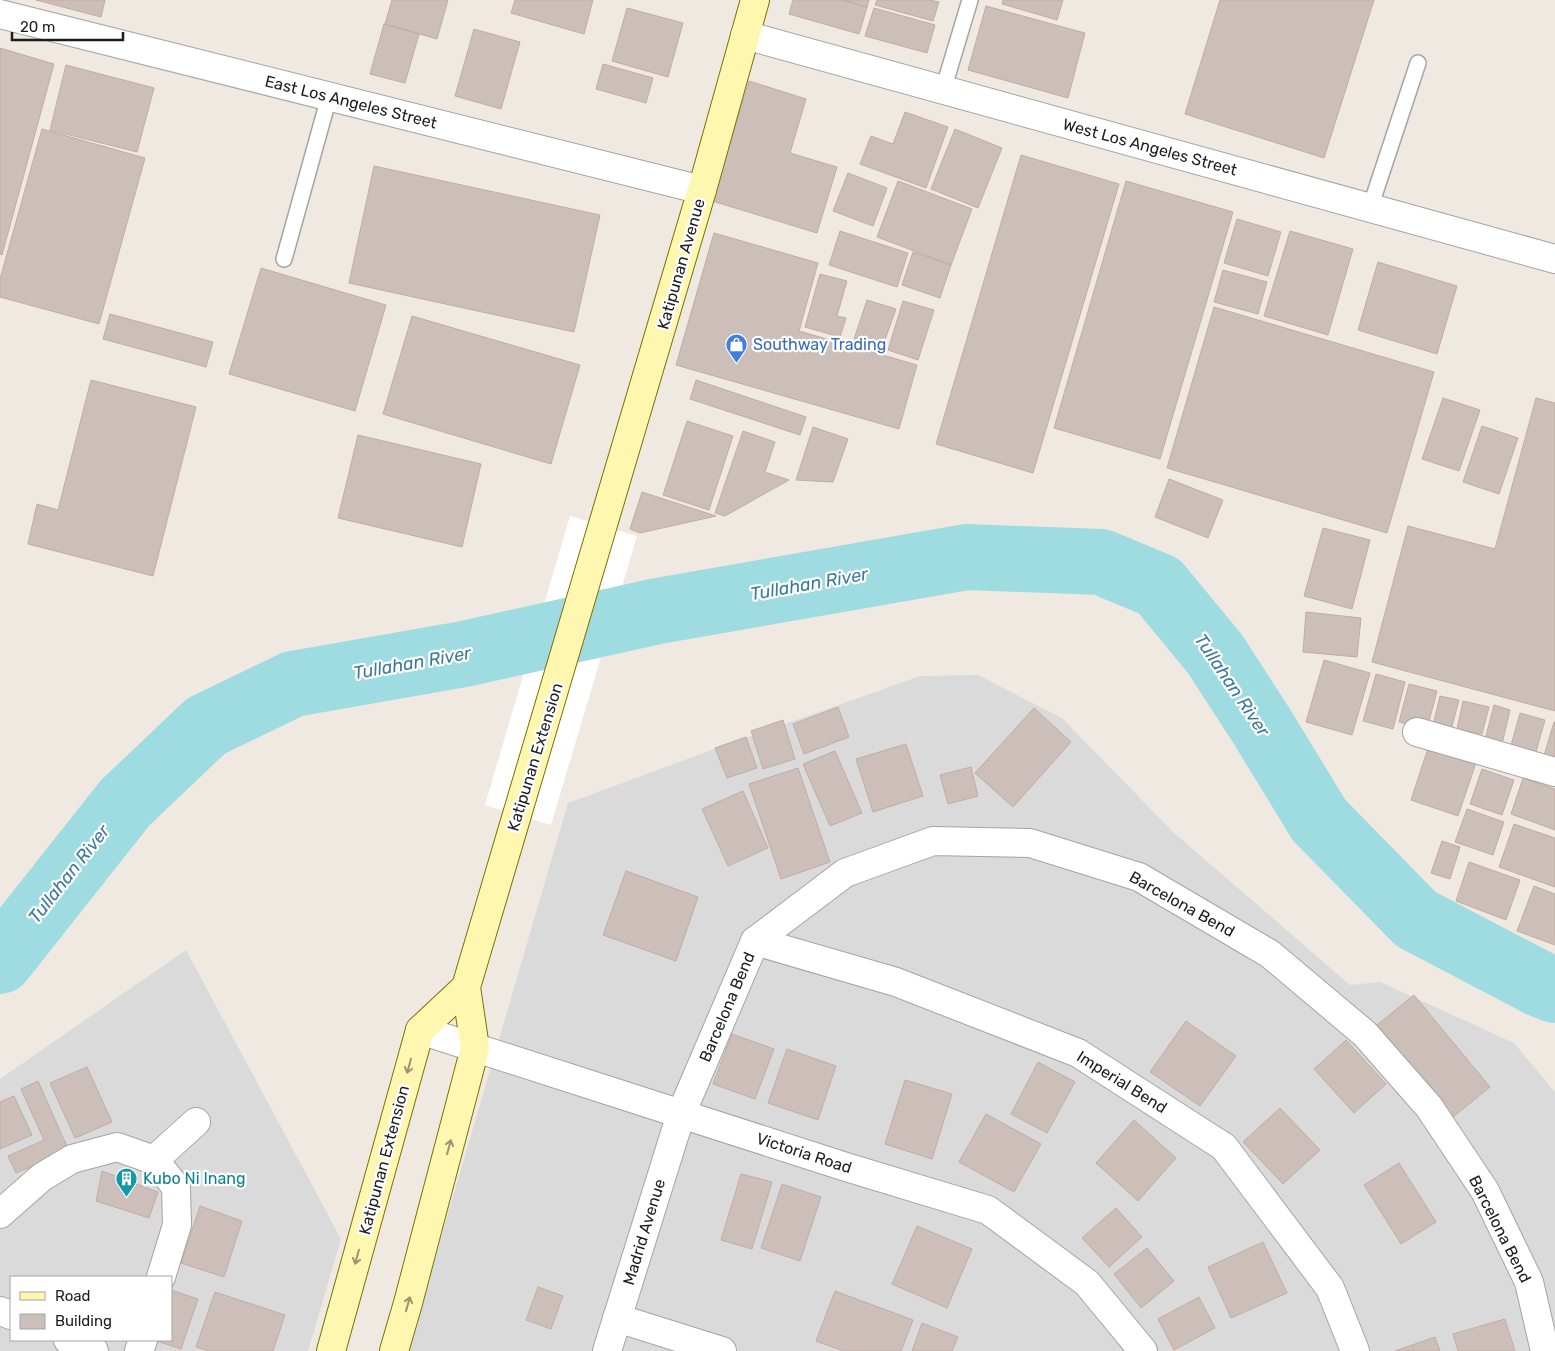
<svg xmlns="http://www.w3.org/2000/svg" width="1555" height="1351" font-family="Rubik,sans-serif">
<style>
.residential{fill:#dbdada;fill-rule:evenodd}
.pier{fill:#fff}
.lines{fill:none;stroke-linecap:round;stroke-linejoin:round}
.river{stroke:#9edce1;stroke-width:66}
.building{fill:#ccbeb8;stroke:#c2aca3}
.service-casing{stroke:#a4a4a4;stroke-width:18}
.minor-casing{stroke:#a4a4a4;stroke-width:30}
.secondary-casing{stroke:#787400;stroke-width:30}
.service{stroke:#fff;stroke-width:15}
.minor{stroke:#fff;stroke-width:28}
.secondary{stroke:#fff7b0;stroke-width:28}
.oneway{stroke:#99956e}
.labels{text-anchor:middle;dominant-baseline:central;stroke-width:4.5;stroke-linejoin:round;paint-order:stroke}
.street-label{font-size:16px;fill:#1d1d1d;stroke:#fff}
.shop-label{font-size:16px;fill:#366cbe;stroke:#fff;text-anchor:start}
.culture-label{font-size:16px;fill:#0d838f;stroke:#fff;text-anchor:start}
.water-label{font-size:18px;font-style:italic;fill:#3a7a9c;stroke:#fff}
</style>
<rect width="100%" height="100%" fill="#efe9e2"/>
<!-- residential -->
<g class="residential">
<path d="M978,675L1062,718L1173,832L1350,985L1380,982L1514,1043L1555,1092V1351H408L568,803L709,751L920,676Z"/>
<path d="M186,950L341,1239L308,1351H0V1079ZM11,1277H171V1340H11Z"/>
</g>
<!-- pier -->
<path class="pier" d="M570,516L637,536L551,825L485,805Z"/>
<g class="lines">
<!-- river -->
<path class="river" d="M0,961L125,803L206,726L293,684L464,654L658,611L967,557L1101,562L1159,586L1215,654L1261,725L1319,820L1416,919L1540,984L1555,990"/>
</g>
<!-- building -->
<g class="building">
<path d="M36,0H105L101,17Z"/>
<path d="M392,0H448L437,39L385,24Z"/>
<path d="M515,0H593L584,34L511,13Z"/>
<path d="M793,0H843L867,7L859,34L789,14Z"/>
<path d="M843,0H869L867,7Z"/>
<path d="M877,0H930L939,2L933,21L875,5Z"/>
<path d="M1003,0H1063L1057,20L1002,4Z"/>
<path d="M1220,0H1374L1324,158L1185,114Z"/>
<path d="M986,6L1085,33L1068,98L968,70Z"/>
<path d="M627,8L683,23L668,77L612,61Z"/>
<path d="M874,8L935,25L927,53L865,36Z"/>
<path d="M384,24L419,34L405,83L370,74Z"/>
<path d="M474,29L520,42L501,109L455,96Z"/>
<path d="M0,48L54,64L2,255L0,254Z"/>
<path d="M603,64L653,78L646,103L596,89Z"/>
<path d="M66,65L154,88L137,152L50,130Z"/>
<path d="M749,81L806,99L790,153L837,167L817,233L712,201Z"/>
<path d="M905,112L948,127L926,188L860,164L871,136L893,144Z"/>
<path d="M42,129L145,158L99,324L0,297V279Z"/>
<path d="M955,129L1002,148L978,208L931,189Z"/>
<path d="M1021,155L1119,184L1033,473L936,444Z"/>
<path d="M374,166L600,215L574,332L349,283Z"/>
<path d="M848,173L887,188L873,226L833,211Z"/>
<path d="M898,181L972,209L951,265L877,237Z"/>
<path d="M1126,181L1233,212L1160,459L1054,428Z"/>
<path d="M1237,219L1281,232L1268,276L1224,263Z"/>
<path d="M840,231L908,253L897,287L829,265Z"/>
<path d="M1290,231L1353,249L1328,335L1264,316Z"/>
<path d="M714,233L818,263L799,331L917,365L899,429L676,365Z"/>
<path d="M913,252L951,265L940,298L902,285Z"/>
<path d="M1378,262L1457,286L1437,354L1358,330Z"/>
<path d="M261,268L386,305L355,411L229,374Z"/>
<path d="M1223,270L1267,282L1258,314L1214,302Z"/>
<path d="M820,274L847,281L837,316L846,318L840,337L805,327Z"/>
<path d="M867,300L896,309L882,348L854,339Z"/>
<path d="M903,301L934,310L918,360L888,350Z"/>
<path d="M1214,307L1434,372L1387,533L1167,468Z"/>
<path d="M110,314L213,342L206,367L103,339Z"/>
<path d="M412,316L580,365L551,464L383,414Z"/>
<path d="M91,380L196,407L153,576L28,544L37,504L58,510Z"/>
<path d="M696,380L806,417L800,435L690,399Z"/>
<path d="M1443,398L1480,410L1459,471L1422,459Z"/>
<path d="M1536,398L1555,403V711L1372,662L1408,526L1495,549Z"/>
<path d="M687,421L733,436L709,510L663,495Z"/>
<path d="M1482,426L1518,438L1499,494L1463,482Z"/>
<path d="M813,427L848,439L833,482L796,480Z"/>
<path d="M743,431L775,442L765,472L789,480L725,516L715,513Z"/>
<path d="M358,435L481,464L462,547L338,518Z"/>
<path d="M1169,479L1223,500L1208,538L1155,517Z"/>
<path d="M642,492L716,516L640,533L630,529Z"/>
<path d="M1323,528L1370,540L1352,609L1304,596Z"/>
<path d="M1306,612L1361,618L1357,657L1303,652Z"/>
<path d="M1324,660L1370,673L1352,735L1306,722Z"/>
<path d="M1376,674L1405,682L1393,729L1363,721Z"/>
<path d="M1409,684L1437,691L1427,729L1399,722Z"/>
<path d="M1440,696L1459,700L1450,734L1432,730Z"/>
<path d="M1463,701L1489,707L1482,734L1457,729Z"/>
<path d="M1494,705L1510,710L1502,744L1485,740Z"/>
<path d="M838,707L849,737L804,754L793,724Z"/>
<path d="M1034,708L1071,742L1013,807L975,773Z"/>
<path d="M1520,713L1545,720L1535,755L1510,749Z"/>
<path d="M783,720L795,759L763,769L751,731Z"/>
<path d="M1554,722H1555V763L1543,759Z"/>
<path d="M746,737L757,768L727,778L715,748Z"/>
<path d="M1431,739L1479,754L1458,816L1411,800Z"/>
<path d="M906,744L923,796L873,812L856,759Z"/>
<path d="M835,751L862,813L830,826L803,764Z"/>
<path d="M971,767L978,796L948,804L940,775Z"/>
<path d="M798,768L830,862L781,879L749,784Z"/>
<path d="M1482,769L1514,780L1502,815L1470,804Z"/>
<path d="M1523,778L1555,789V830L1511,814Z"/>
<path d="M743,791L768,848L728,866L702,809Z"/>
<path d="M1467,809L1504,822L1493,855L1455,842Z"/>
<path d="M1514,824L1555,838V887L1499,867Z"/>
<path d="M1442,841L1460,847L1450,879L1431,873Z"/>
<path d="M1469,862L1520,880L1506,920L1456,901Z"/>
<path d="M626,871L698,897L676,961L603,935Z"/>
<path d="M1534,886L1555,894V945L1517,931Z"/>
<path d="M1414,995L1490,1087L1453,1117L1377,1025Z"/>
<path d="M1186,1021L1236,1056L1200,1106L1150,1072Z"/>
<path d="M732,1034L774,1049L755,1099L713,1084Z"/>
<path d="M1346,1040L1386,1084L1354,1113L1314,1069Z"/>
<path d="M787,1049L836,1066L818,1120L768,1103Z"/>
<path d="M1038,1062L1075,1082L1047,1133L1011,1114Z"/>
<path d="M87,1067L112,1122L75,1138L50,1083Z"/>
<path d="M905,1080L952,1094L932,1159L885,1144Z"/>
<path d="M38,1081L69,1151L16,1173L8,1156L44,1140L21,1089Z"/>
<path d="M14,1096L32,1135L0,1149V1102Z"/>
<path d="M1280,1108L1320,1150L1283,1184L1243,1142Z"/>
<path d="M986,1114L1041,1144L1014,1192L959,1162Z"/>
<path d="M1134,1120L1176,1158L1138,1201L1096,1163Z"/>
<path d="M1399,1163L1436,1222L1401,1244L1364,1185Z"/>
<path d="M102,1171L158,1192L149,1218L96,1201Z"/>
<path d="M741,1174L772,1182L752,1249L721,1240Z"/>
<path d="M782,1184L821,1197L800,1261L761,1248Z"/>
<path d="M200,1206L242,1221L224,1277L181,1263Z"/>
<path d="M1116,1208L1142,1237L1109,1267L1082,1238Z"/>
<path d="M917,1226L972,1249L947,1308L892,1284Z"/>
<path d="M1263,1242L1287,1293L1231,1318L1208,1267Z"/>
<path d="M1147,1248L1174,1281L1141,1308L1114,1274Z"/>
<path d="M538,1287L563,1296L551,1329L526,1320Z"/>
<path d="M171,1290L198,1299L181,1349L154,1340H171Z"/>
<path d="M835,1291L913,1320L901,1351H843L816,1341Z"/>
<path d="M215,1292L285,1315L273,1351H209L196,1347Z"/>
<path d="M1199,1297L1215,1328L1174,1350L1158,1319Z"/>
<path d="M1505,1319L1515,1351H1458L1453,1334Z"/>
<path d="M922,1323L958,1337L952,1351H912Z"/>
<path d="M1435,1337L1440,1351H1395Z"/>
</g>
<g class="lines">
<defs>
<g id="service">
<path d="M943,90L970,0"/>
<path d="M1370,208L1418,63"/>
<path d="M284,259L329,97"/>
</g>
<g id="minor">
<path d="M0,14L702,190"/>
<path d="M745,35L1555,259"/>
<path d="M1417,732L1555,772"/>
<path d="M755,941L896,982L1078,1053L1224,1147L1330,1288L1355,1351"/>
<path d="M420,1030L846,1167L988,1210L1087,1283L1143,1351"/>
<path d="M0,1214L42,1177L72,1159L117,1147L154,1160"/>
<path d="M161,1277L177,1225L176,1187L154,1160L196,1122"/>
<path d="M0,1311L11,1315"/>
<path d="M617,1318L722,1351"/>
<path d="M68,1340L94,1351"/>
<path d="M139,1351L143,1340"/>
<path d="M607,1351L681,1114L755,941L845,873L933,841L1030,843L1139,877L1270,954L1365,1034L1429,1107L1485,1191L1529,1282L1545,1351"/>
</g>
<g id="secondary">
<path d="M331,1351L420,1030L466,987"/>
<path d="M394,1351L408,1303L475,1048L466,987L702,190L755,0"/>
</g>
</defs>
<!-- service casing -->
<use href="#service" class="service-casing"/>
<!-- minor casing -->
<use href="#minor" class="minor-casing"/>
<!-- secondary casing -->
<use href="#secondary" class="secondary-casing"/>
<!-- service -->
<use href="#service" class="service"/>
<!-- minor -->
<use href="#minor" class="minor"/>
<!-- secondary -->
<use href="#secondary" class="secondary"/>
</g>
<!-- one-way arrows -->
<defs><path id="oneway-shaft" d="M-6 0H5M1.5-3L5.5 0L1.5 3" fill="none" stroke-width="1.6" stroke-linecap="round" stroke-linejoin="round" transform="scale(1.25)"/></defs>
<g class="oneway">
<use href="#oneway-shaft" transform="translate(409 1066) rotate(105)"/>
<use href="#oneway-shaft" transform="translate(449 1147) rotate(-75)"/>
<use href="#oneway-shaft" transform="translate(357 1257) rotate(105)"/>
<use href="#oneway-shaft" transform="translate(408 1304) rotate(-74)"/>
</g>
<!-- icons -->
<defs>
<symbol id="shop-pin" viewBox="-11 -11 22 30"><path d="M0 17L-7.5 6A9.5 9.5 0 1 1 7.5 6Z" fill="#3f7fe0" stroke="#fff"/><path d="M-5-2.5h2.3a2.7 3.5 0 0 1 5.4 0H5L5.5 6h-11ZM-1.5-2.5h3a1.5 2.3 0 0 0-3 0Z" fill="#fff"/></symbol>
<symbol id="building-pin" viewBox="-11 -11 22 30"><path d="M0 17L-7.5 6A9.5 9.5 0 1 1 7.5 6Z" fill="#0f9aa8" stroke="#fff"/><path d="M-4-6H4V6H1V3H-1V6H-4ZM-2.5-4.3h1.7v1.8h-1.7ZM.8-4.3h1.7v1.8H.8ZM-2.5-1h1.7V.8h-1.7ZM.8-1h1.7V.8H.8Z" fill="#fff"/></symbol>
</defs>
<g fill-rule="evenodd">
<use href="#shop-pin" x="724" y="332" width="25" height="34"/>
<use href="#building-pin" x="114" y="1166" width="25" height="34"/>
</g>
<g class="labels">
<!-- street labels -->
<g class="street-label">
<text transform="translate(351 102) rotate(14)">East Los Angeles Street</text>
<text transform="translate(1150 147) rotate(15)">West Los Angeles Street</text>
<text transform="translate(681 264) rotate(-74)">Katipunan Avenue</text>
<text transform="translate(535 757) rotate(-73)">Katipunan Extension</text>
<text transform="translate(1182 904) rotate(29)">Barcelona Bend</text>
<text transform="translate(727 1007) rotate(-67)">Barcelona Bend</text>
<text transform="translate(1122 1082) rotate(32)">Imperial Bend</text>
<text transform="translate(804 1153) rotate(18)">Victoria Road</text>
<text transform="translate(384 1160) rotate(-75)">Katipunan Extension</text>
<text transform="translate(1500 1229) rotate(63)">Barcelona Bend</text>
<text transform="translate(644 1232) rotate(-73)">Madrid Avenue</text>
</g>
<!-- shop labels -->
<g class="shop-label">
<text x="753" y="344">Southway Trading</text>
</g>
<!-- culture labels -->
<g class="culture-label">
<text x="143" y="1178">Kubo Ni Inang</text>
</g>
<!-- water labels -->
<g class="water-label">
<text transform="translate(809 584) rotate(-10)">Tullahan River</text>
<text transform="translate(412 663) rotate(-10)">Tullahan River</text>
<text transform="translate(1232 685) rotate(56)">Tullahan River</text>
<text transform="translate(69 874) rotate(-52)">Tullahan River</text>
</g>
</g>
<!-- legend -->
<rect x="10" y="1276" width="162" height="65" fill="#ffffff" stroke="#a5a5a5"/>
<rect x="20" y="1292" width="25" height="8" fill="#fff7b0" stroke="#a5a5a5"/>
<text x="55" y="1301" font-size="15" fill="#1d1d1d">Road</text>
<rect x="20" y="1314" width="25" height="15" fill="#ccbeb8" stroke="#a5a5a5"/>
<text x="55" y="1326" font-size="15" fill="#1d1d1d">Building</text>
<!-- scale -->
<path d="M12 32v8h111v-8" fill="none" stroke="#1d1d1d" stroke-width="2.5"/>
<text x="20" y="32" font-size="15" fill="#1d1d1d" stroke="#ffffff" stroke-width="4" paint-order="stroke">20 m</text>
</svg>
